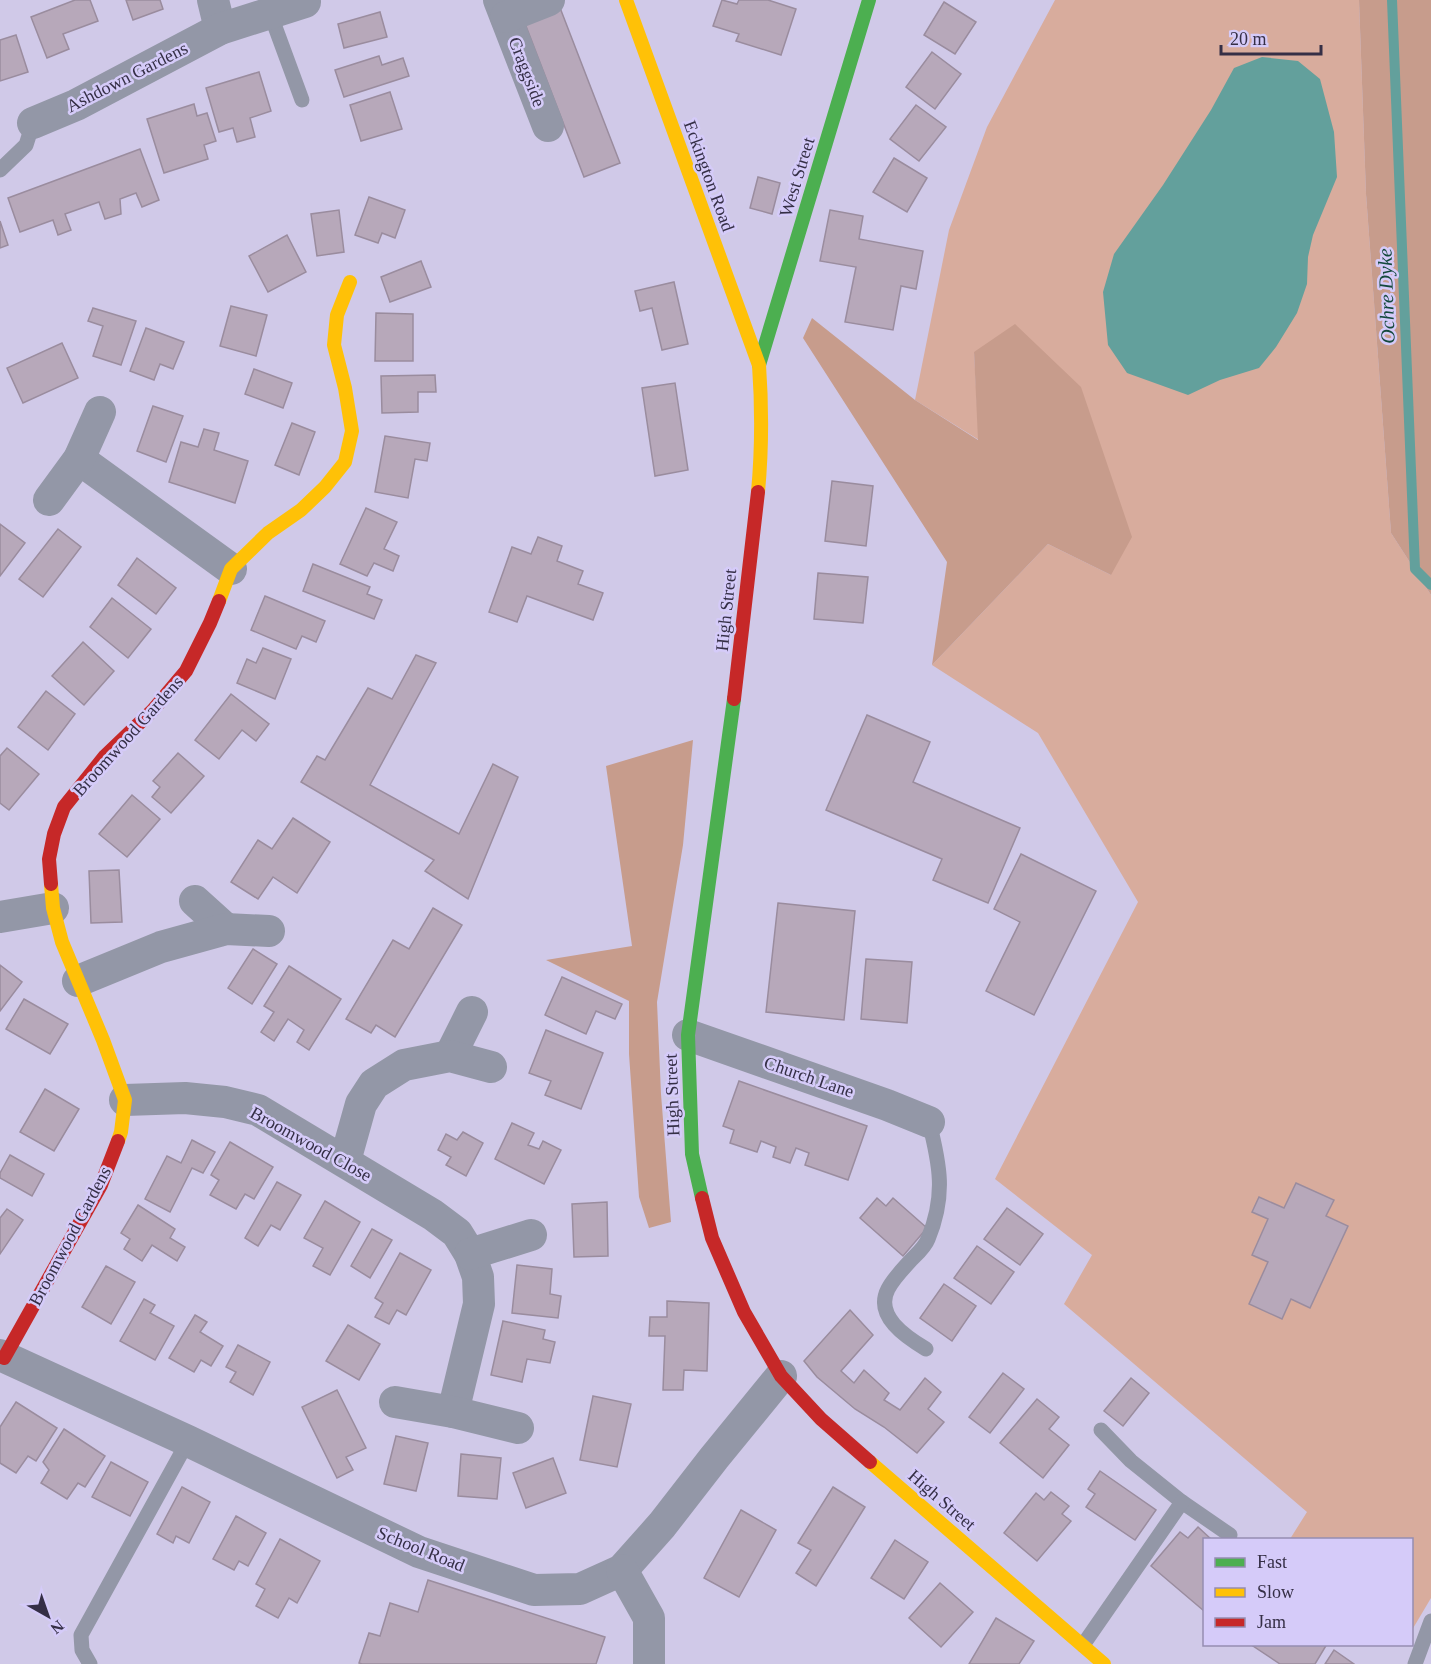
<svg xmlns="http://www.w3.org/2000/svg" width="1431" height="1664" font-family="Georgia,serif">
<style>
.green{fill:#d8ac9d}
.forest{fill:#c79c8c}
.water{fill:#63a09c}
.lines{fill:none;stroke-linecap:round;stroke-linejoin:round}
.stream{stroke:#63a09c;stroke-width:10}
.building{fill:#b7a8ba;stroke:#9a8c9e;stroke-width:1.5}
.lane{stroke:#9397a7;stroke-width:15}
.street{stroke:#9397a7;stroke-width:32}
.fast{stroke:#4caf50;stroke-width:14}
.slow{stroke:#ffc107;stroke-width:14}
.jam{stroke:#c62828;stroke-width:14}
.labels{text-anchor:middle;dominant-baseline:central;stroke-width:5;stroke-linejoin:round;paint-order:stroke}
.street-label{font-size:18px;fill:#352f46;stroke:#d5cbf9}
.water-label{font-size:20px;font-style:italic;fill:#15493d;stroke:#d5cbf9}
</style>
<rect width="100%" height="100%" fill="#d0c9e8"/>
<!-- green -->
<path class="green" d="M1055,0H1359L1366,194L1391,533L1431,595V1598L1412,1630V1540L1290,1539L1307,1512L1064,1304L1092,1255L995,1179L1138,902L1038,733L932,665L1048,544L1111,575L974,352L979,440L915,400L949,230L987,127Z"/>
<!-- forest -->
<g class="forest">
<path d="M1359,0H1431V595L1391,533L1366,194Z"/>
<path d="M812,318L915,400L978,440L974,352L1015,324L1081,387L1132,537L1111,575L1048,544L932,665L947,562L803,338Z"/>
<path d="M693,740L683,845L657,1002L661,1094L671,1222L649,1228L639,1197L629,1054V1001L546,960L632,946L606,766Z"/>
</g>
<!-- water -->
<path class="water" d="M1262,57L1298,61L1320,79L1334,132L1337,177L1313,235L1308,257L1307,284L1297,313L1276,347L1259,368L1220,380L1188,395L1127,373L1108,345L1103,292L1114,254L1163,185L1211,110L1234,68Z"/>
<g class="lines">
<!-- stream -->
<path class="stream" d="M1392,0L1415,569L1431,585"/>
</g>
<!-- building -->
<g class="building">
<path d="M75,0H90L98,21L63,34L69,49L47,58L31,17Z"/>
<path d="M126,0H160L163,9L133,20Z"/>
<path d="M516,0H557L620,163L584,177Z"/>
<path d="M722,0L737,4L739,0H768L796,9L781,55L736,41L739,34L713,26Z"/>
<path d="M944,2L976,22L955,54L924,35Z"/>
<path d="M380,12L387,37L344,48L338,24Z"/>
<path d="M16,35L28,72L0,81V40Z"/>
<path d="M932,52L961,74L935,109L906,87Z"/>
<path d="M379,56L382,65L403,58L409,76L344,97L335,70Z"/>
<path d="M259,72L271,111L250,118L255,137L237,142L233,128L219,132L206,88Z"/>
<path d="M390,92L402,129L361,141L350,105Z"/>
<path d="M194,104L197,116L207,113L216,141L204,145L208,159L164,173L147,119Z"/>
<path d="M916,105L946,127L919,161L890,139Z"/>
<path d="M140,149L159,200L142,207L136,193L120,199L121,214L105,219L99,202L65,214L71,230L58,235L53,220L20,232L8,198Z"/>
<path d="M894,158L927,178L907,212L873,192Z"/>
<path d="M758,177L780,183L772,214L750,208Z"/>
<path d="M369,197L405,210L395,238L382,233L378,243L355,235Z"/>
<path d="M339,210L344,252L317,256L311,214Z"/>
<path d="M830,210L863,216L859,239L923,251L916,289L901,286L893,330L845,322L856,267L820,261Z"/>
<path d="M0,221L8,245L0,248Z"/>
<path d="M287,235L306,272L268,292L249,256Z"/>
<path d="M421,261L431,287L390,302L381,277Z"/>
<path d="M674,282L688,344L662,350L652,308L640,311L635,291Z"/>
<path d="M231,306L267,315L256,356L220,346Z"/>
<path d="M93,308L136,321L121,365L93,356L103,326L88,321Z"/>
<path d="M376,313L413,314V361H375Z"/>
<path d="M146,328L184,342L173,369L160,364L154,380L130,371Z"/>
<path d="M62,343L78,378L23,403L7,368Z"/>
<path d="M254,369L292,383L283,408L245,394Z"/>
<path d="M435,375L436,392H418V412L382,413L381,376Z"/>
<path d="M675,383L688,470L655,476L642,388Z"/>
<path d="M153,406L183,416L166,462L137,451Z"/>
<path d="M292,423L315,432L299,475L275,465Z"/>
<path d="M204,429L219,433L214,450L248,461L235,503L169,482L181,442L198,447Z"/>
<path d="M385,436L430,443L427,461L415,459L408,498L375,492Z"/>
<path d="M832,481L873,486L866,546L825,541Z"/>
<path d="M366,508L397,522L384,549L399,556L393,571L374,563L367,576L340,564Z"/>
<path d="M0,524L25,543L0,576Z"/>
<path d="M58,529L81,547L43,597L19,579Z"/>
<path d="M538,537L562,546L557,561L583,571L578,584L603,593L593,620L527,596L517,622L489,612L512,547L531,554Z"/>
<path d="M137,558L176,588L156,614L118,585Z"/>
<path d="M313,564L370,587L367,594L382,600L374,619L303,591Z"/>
<path d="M818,573L868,577L863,623L814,619Z"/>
<path d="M265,596L325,621L316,642L302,636L296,649L251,630Z"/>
<path d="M112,598L151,629L128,658L90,627Z"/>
<path d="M83,642L114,671L84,705L52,676Z"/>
<path d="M263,648L291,659L275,699L237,683L247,659L256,663Z"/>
<path d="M416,655L436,663L370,785L459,834L493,764L518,777L468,899L425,871L434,860L301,782L317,756L325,760L368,688L392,699Z"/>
<path d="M46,691L75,714L48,750L18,727Z"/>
<path d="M231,694L269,724L256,741L242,730L219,759L195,740Z"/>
<path d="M867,715L930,742L913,782L1020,828L988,903L933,880L942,859L826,810Z"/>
<path d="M7,748L39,774L9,810L0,803V756Z"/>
<path d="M178,753L204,776L171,813L152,797L160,787L153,781Z"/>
<path d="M132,795L160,819L127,857L99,834Z"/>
<path d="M293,818L330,842L297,893L273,877L258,899L231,882L258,840L272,849Z"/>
<path d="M1021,854L1096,891L1034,1015L986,991L1020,922L994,909Z"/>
<path d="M119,870L122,922L91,923L89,871Z"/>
<path d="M778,903L855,911L844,1020L766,1012Z"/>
<path d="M433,908L462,925L395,1037L376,1025L371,1033L346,1019L393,940L409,949Z"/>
<path d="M253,949L277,964L252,1004L228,988Z"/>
<path d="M866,959L912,962L907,1023L861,1019Z"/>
<path d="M0,965L22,982L0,1011Z"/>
<path d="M289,966L341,999L309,1050L297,1042L304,1030L288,1019L274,1041L261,1032L274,1012L264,1006Z"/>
<path d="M562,977L622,1004L615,1019L596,1011L586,1034L545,1015Z"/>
<path d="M24,999L68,1024L50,1054L6,1029Z"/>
<path d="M546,1030L603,1053L581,1109L545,1095L551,1081L529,1073Z"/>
<path d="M739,1081L867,1126L848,1180L805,1165L809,1153L796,1148L790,1163L773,1157L776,1147L761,1141L757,1152L730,1143L734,1130L723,1126Z"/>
<path d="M45,1089L79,1109L54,1151L20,1132Z"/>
<path d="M512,1123L534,1133L528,1145L539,1149L543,1141L561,1150L544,1184L495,1159Z"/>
<path d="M463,1132L483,1143L466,1176L446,1165L451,1157L438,1150L446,1134L457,1140Z"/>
<path d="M192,1140L215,1152L203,1173L192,1168L170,1212L145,1199L167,1156L181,1163Z"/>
<path d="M230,1142L273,1167L254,1199L245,1194L236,1209L210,1195L219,1180L211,1175Z"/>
<path d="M10,1155L44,1174L32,1196L0,1178V1173Z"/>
<path d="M277,1182L301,1195L280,1230L271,1225L258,1246L245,1238Z"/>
<path d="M1296,1183L1334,1200L1326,1216L1348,1226L1310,1308L1291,1299L1282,1319L1249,1304L1268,1262L1252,1255L1268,1219L1252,1212L1259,1197L1284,1208Z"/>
<path d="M877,1198L886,1206L893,1198L927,1228L903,1256L860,1218Z"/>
<path d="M325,1201L360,1222L330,1275L313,1266L323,1248L304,1238Z"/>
<path d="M607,1202L608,1256L574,1257L572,1204Z"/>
<path d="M138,1205L175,1229L170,1238L185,1247L177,1261L152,1245L142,1261L124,1249L130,1239L121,1233Z"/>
<path d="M1007,1208L1043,1234L1020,1265L984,1239Z"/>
<path d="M7,1209L23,1220L0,1254V1218Z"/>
<path d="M372,1229L392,1240L370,1278L351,1266Z"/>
<path d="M977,1246L1014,1272L991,1304L954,1278Z"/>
<path d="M400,1253L431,1270L406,1315L397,1310L389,1324L375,1317L383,1303L375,1298Z"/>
<path d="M517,1265L552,1269L550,1294L561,1296L558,1318L512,1313Z"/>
<path d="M106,1266L135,1282L111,1324L82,1307Z"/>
<path d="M944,1284L976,1306L952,1341L920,1318Z"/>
<path d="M144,1299L155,1305L150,1313L174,1326L155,1360L120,1341Z"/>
<path d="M667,1301L709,1303L707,1371L684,1370L683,1390H663L665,1336H649L650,1317H667Z"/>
<path d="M850,1310L873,1335L841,1371L854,1383L864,1370L889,1393L884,1400L900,1410L925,1378L941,1392L928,1409L944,1422L917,1453L884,1427L855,1409L817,1377L804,1361Z"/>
<path d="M195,1315L207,1322L200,1332L223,1346L211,1366L201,1360L194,1372L169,1358Z"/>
<path d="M503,1321L545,1330L543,1339L555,1342L550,1363L527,1359L522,1382L491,1375Z"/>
<path d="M348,1325L380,1344L359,1380L326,1361Z"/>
<path d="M238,1345L270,1362L253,1395L230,1382L236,1372L226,1367Z"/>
<path d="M1003,1373L1024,1389L990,1433L969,1417Z"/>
<path d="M1131,1378L1149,1393L1123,1426L1104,1411Z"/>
<path d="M337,1390L366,1448L346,1457L353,1470L337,1478L302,1407Z"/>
<path d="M593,1396L631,1404L617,1467L580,1460Z"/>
<path d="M1037,1399L1059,1417L1049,1429L1069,1445L1043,1478L1000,1443Z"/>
<path d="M16,1402L57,1428L36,1461L28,1456L16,1473L0,1463V1427Z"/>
<path d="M64,1429L105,1456L85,1487L78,1483L67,1499L41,1483L49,1470L43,1462Z"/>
<path d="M396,1436L428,1443L416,1491L384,1484Z"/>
<path d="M461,1454L501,1458L497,1499L458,1496Z"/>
<path d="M553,1458L566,1493L526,1508L513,1473Z"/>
<path d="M111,1462L148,1482L130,1516L92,1497Z"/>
<path d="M1100,1471L1156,1510L1135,1540L1086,1507L1095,1494L1088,1489Z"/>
<path d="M182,1487L210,1502L189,1543L176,1536L173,1543L157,1534Z"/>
<path d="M833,1487L865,1507L816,1586L796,1573L811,1550L798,1543Z"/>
<path d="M1051,1492L1069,1506L1062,1514L1071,1521L1037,1561L1004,1533L1036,1493L1044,1500Z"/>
<path d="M741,1510L776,1530L739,1597L704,1578Z"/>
<path d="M236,1516L266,1533L248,1566L239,1561L234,1570L213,1559Z"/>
<path d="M1198,1527L1212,1540H1204V1611L1151,1566L1180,1532L1188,1538Z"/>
<path d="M280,1539L320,1561L297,1603L289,1598L278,1618L256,1606L265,1589L256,1584Z"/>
<path d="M895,1540L928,1562L904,1599L871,1578Z"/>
<path d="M428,1580L605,1637L596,1664H362L359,1663L369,1633L380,1636L390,1603L418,1612Z"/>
<path d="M940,1583L973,1612L941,1647L909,1618Z"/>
<path d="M996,1618L1034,1641L1019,1664H969Z"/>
<path d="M1250,1644H1327L1315,1664H1280Z"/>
<path d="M1334,1650L1354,1664H1325Z"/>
</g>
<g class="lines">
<!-- lane -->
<g class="lane">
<path d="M270,13L302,100"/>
<path d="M0,170L26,145L33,123"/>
<path d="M926,1349C906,1337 874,1316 888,1289C893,1279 903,1269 911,1260C917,1254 925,1247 928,1239C946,1196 940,1165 929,1122"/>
<path d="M1101,1430L1131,1461L1182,1502L1230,1535"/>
<path d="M1083,1645L1182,1502"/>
<path d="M90,1664L82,1650L81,1635L188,1441"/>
<path d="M1415,1664L1431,1621"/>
</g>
<!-- street -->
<g class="street">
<path d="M213,0L220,29"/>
<path d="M499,0L548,126"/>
<path d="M506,17L549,0"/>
<path d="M33,123L76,105L220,29L305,2"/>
<path d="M79,459L231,569"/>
<path d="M49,500L79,459L100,412"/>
<path d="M195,901L226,929"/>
<path d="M0,917L53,908"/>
<path d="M78,981L161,947L226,929L269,931"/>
<path d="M688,1035L887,1105L929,1122"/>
<path d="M450,1056L472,1012"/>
<path d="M125,1100L185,1098L225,1102L258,1110L433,1215L457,1233L470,1254L478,1277L479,1304L453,1412"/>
<path d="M345,1161L361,1104L374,1084L404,1065L450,1056L491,1067"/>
<path d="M470,1254L531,1235"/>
<path d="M0,1355L188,1441L419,1552L534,1590L580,1589L622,1570L662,1525L714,1458L781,1376"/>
<path d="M395,1402L453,1412L518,1428"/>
<path d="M622,1570L649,1618V1664"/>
</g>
<!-- fast -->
<g class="fast">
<path d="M759,365L869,0"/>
<path d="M702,1198L692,1154L688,1035L734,699"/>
</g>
<!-- slow -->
<g class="slow">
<path d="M626,0L759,365C762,407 762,449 758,492"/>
<path d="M219,601L231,569L268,533L301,510L325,487L345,462L352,431L345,388L334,345L337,315L350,282"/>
<path d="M51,884L53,908L62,942L103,1040L125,1100L121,1132L118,1141"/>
<path d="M870,1462L1104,1664"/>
</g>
<!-- jam -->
<g class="jam">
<path d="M734,699L758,492"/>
<path d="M51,884L49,859L54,834L64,807L105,756L153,710L186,671L210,623L219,601"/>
<path d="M702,1198L712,1238L744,1312L781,1376L821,1419L870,1462"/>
<path d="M4,1358L101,1185L118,1141"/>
</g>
</g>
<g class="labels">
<!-- street labels -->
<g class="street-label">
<text transform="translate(527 72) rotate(69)">Craggside</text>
<text transform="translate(127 77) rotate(-27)">Ashdown Gardens</text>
<text transform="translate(709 176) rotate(70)">Eckington Road</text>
<text transform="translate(797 177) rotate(-73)">West Street</text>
<text transform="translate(726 610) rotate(-84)">High Street</text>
<text transform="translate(128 736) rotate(-48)">Broomwood Gardens</text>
<text transform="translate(809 1077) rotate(19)">Church Lane</text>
<text transform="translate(672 1095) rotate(-92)">High Street</text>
<text transform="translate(311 1144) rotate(29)">Broomwood Close</text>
<text transform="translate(70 1236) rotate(-62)">Broomwood Gardens</text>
<text transform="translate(942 1500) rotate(41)">High Street</text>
<text transform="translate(421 1549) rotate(22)">School Road</text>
</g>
<!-- water labels -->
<g class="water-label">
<text transform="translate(1386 296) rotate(-92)">Ochre Dyke</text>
</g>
</g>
<!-- legend -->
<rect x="1203" y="1538" width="210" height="108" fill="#d5cbf9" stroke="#958db1" stroke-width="1.5"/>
<rect x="1215" y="1558" width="30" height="9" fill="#4caf50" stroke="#958db1" stroke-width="1.5"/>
<text x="1257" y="1568" font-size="18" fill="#352f46">Fast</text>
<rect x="1215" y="1588" width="30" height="9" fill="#ffc107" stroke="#958db1" stroke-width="1.5"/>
<text x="1257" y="1598" font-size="18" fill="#352f46">Slow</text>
<rect x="1215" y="1618" width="30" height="9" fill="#c62828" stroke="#958db1" stroke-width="1.5"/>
<text x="1257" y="1628" font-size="18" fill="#352f46">Jam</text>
<!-- north arrow -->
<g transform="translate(48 1616) rotate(140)" stroke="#d5cbf9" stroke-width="4.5" paint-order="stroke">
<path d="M0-4.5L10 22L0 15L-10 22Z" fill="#352f46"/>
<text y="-9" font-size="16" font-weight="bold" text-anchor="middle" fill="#352f46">N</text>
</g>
<!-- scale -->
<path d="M1221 45v9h100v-9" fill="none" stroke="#352f46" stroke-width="3"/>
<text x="1230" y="45" font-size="18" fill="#352f46" stroke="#d5cbf9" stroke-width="4.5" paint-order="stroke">20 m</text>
</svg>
